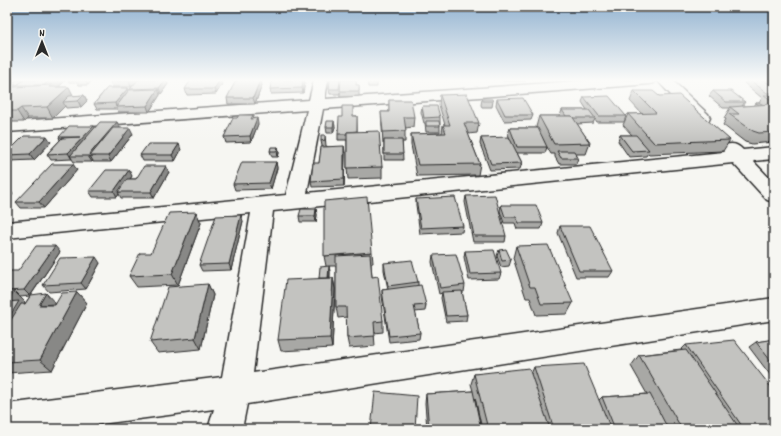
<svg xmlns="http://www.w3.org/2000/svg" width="781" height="436" font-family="Dekko,sans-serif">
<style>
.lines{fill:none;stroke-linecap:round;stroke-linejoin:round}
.street-casing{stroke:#2b2b2b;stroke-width:3}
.street{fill:#f6f6f2;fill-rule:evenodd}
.wall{fill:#a8a8a5;stroke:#2b2b2b;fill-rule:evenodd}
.shaded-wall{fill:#888886;stroke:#2b2b2b}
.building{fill:#c3c3c0;stroke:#2b2b2b}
</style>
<rect width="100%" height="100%" fill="#f6f6f2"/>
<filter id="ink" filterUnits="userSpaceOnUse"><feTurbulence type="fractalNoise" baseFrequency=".025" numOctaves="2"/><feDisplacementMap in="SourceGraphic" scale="8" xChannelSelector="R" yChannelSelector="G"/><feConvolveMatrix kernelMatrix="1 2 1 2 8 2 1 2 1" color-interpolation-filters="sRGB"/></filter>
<g filter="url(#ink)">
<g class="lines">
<defs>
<g id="street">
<path d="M314,80H328L325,99L591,80H656L654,83L649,84L323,109L307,193L724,152L722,149L725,145C733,143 737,144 743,150L774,147V159L753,161L774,183V202L767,200L733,163L273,211L253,373L774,298V320L247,404L242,429H208L214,409L63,429H7V404L222,377L251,213L7,238V222L286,195L307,110L7,132V122L309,100Z"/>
<path d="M657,80H672L708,114L710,118L708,122L702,123L696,122Z"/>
</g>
</defs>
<!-- street casing -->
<use href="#street" class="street-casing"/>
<!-- street -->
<use href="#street" class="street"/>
</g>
<!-- wall -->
<g class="wall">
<path d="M7,80L8,85H10L17,80H66L58,87H69L73,96L84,95L87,101L81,107L66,108L65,106L53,118H28L24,122H7Z"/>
<path d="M68,80H93L88,85H79L77,82H69Z"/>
<path d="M111,80H166L168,84L161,94H160V95L149,112H118L117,109H97L94,104L107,88H128L129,90H131L130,89L137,80L131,87H112L110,81Z"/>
<path d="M330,80H356V85H359V96L340,97V92V94H330L329,89Z"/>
<path d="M367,80H377V87H368Z"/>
<path d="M502,80H526V81H503Z"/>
<path d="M746,80H774V142L752,144L745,142L723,125L726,119L724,118L730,108H723L709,96L713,91L745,102L742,106H754L756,103H759L762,98L744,83Z"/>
<path d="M305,82L303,93L271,94L270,89Z"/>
<path d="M222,84L216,94L187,95L185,89Z"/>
<path d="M262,85L255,104H228L227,98Z"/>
<path d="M634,91L659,96L730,140L723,151L649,154L648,153L646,156L629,157L618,141L620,135H632L623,125L628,114H642L630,101Z"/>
<path d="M440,95L479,123L477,133L468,134L480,164L478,175L417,176L411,145V134L442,133L443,125H445L439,105Z"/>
<path d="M584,97L626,116L624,122H597L595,119L593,123L577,124L590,143L586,154H576L578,158L576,164H559L555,157V154H551L547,147L545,153H517L522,163L520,169L490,170L480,144L481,138L510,139L508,134L510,128H537L536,127L539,116H560L562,110H587L582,102Z"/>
<path d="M482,99L493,101L492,107H482L481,105Z"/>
<path d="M497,99L533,115L531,120L504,121L496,105Z"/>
<path d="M389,100L414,117L413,127L405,128V142H402L403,160H384V143H383L381,112H389Z"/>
<path d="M422,106L440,117V132H426L425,123H424L421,112Z"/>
<path d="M253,115L254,119L258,124L251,142L226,143L224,137L237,118Z"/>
<path d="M354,116H357V131L382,167V178L348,179L347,168V140H338V134Z"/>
<path d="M334,121L335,127L333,133H327L326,127Z"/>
<path d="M117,122L120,128H119L133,134L111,162H93V161L92,162H74L72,159L51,160L47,154L60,140L59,137L94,126L95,128Z"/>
<path d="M325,135L326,146L345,152L344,186L312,187L311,181L319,163L322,146L321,141Z"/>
<path d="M51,142L34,160L10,161L7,157V153Z"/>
<path d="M278,147L279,153L278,157H272L270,151Z"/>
<path d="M181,150L175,161H143L140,155Z"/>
<path d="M276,162L277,168L271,189L235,190L233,184Z"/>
<path d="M166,166L169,172L154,198H121L119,194L117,197H93L89,191L132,176L130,179H136Z"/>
<path d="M77,170L44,208H21L16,202Z"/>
<path d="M466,196L506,236L505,242H473L465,202Z"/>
<path d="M416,199L463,226L462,232L420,234L416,205Z"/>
<path d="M501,205L543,223L541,229H517L515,223H504L500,211Z"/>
<path d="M316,209L317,215L316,222H300L299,216Z"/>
<path d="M196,212L201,223L178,285L137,287L129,276L151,253Z"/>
<path d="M243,221L231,270L202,271L199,265Z"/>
<path d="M560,226L613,271L609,277H576L558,233Z"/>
<path d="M516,246L573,303L567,314L536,315L530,298H526L513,258Z"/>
<path d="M499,250L511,260L509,266L501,267L497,256Z"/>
<path d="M465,251L501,273L499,279L469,280L464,257Z"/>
<path d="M60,252L31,295L56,304L77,292L87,303L52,370L7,373V302L18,271ZM30,296L25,304H23L25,302L20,297Z"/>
<path d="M372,252L373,263H371L372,277L383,321V332L374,333L375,346L349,348L347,338V317L338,318L336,307V266H329L330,272V278H333L335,289L332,348L281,351L278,340L319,278L326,266L324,256Z"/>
<path d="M433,255L465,285L464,292H462L467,315L466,321L446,322L441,298L442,293L439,294L432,262Z"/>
<path d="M100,263L86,289L49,292L43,285Z"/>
<path d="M384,263L418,282V285L426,305L425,311L415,312L420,333L419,339L389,342L382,296V290L388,289L384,270Z"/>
<path d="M208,284L213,295L201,349L158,353L150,342Z"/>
<path d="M774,336V380L749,347L756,342L770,340V339Z"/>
<path d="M686,345L774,429H482L475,398L481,429H427L425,403L426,394L473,391L471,384L474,374H531L534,367L599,400L602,397L647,394L631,366L639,355L681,350Z"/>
</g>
<!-- shaded-wall -->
<g class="shaded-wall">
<path d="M7,80H14L8,85L7,84Z"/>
<path d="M50,80H66L55,90L44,85Z"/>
<path d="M85,80H93L88,85Z"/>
<path d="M130,80H138L131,87L129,81Z"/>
<path d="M165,80H166L168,84L161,94L159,88Z"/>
<path d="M220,80H221L222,84L216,94L214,89Z"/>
<path d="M261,80L262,85L255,104L253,98Z"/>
<path d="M303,80H304L305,82L303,93L302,88Z"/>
<path d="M69,87L74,97L63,102L65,106L53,118L47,107Z"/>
<path d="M128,88L131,94L116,107L115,103Z"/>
<path d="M158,89L160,95L149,112L147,106Z"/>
<path d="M84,95L87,101L81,107L78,101Z"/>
<path d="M21,108L28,118L24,122L17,111Z"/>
<path d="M257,118L258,124L251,142L250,136Z"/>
<path d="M334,121L335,127L333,133V127Z"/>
<path d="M117,122L120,128L96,156H90L93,161L92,162L88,156Z"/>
<path d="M94,126L97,131L70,156L72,159L68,153Z"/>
<path d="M130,128L133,134L111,162L108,156Z"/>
<path d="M47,136L51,142L34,160L30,154Z"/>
<path d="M179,144L181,150L175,161L172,155Z"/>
<path d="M344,146L345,152L344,186Z"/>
<path d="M278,147L279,153L278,157L277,151Z"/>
<path d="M276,162L277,168L271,189L269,183Z"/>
<path d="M73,164L77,170L44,208L39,202Z"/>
<path d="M166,166L169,172L154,198L151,192Z"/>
<path d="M7,169L11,174L7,178Z"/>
<path d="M129,170L132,176L121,192H118L119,194L117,197L114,191Z"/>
<path d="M8,188L13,194L7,201V189Z"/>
<path d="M316,209L317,215L316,222L315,216Z"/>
<path d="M196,212L201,223L178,285L172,274Z"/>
<path d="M241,215L243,221L231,270L229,264Z"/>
<path d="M55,246L60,252L30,296L24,290Z"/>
<path d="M96,257L100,263L86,289L81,283Z"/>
<path d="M329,266L330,272L329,288L328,282Z"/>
<path d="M333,278L335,289L332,348L330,338Z"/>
<path d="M208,284L213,295L201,349L195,338Z"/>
<path d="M14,291L25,302L7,343V302Z"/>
<path d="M77,292L87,303L52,370L40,360Z"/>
<path d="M46,293L56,304L39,305Z"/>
</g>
<!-- building -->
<g class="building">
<path d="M17,80H24L17,85H10Z"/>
<path d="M24,80H50L44,85H17Z"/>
<path d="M111,80H130L129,81H110Z"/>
<path d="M138,80H165L159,88L130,89Z"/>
<path d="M191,80H220L214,89H185Z"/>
<path d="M236,80H260L253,98H227Z"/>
<path d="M272,80H303L302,88L270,89Z"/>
<path d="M330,80H340L339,89H329Z"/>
<path d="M341,80H356V85H359V91H340Z"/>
<rect x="367" y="80" width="10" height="1"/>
<path d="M750,80H774V87L765,81L774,88V93H767Z"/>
<path d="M7,85H17L14,87L52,85L49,87H69L47,107L21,108L17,111H7Z"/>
<path d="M107,88H128L115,103L94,104Z"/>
<path d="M158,89L147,106L116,107L129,90Z"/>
<path d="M634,91H653L659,96L679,95L730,140L654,143L628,114L656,113Z"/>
<path d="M713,91H731L745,102H726Z"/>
<path d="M467,94L479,123H464L480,164L418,165L411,134L446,133L443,125H450L440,95Z"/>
<path d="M84,95L78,101L63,102L69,96Z"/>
<path d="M764,95H774V102Z"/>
<path d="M609,96L626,116H599L584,97Z"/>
<path d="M523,98L533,115H505L497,99Z"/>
<path d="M482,99H492L493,101H483Z"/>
<path d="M389,100H411L414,117H404L406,131L383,132L381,112H389Z"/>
<path d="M756,103H760L764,105H759Z"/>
<path d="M771,104L774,106V132L759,133L753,131L729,114H739L730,107Z"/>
<path d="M342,106H353V116H357V131L347,132V134H338L339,117H342Z"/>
<path d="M422,106H437L440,117L424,118Z"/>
<path d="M562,110H589L595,118H574L572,116H566Z"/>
<path d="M239,115H253L251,119L257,118L250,136L224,137L233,118H237Z"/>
<path d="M539,116H572L590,143L554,144Z"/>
<path d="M327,121H334L333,127H326Z"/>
<path d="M426,121H439L440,126H426Z"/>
<path d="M100,122H117L88,156H70Z"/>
<path d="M69,126H94L68,153L47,154L62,138L80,137H59Z"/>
<path d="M113,128H130L108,156H90Z"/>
<path d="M510,128H538L547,147H517Z"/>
<path d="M379,131L382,167L347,168V132Z"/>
<path d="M321,135H325V140L321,141Z"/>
<path d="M620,135H636L649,150L632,151Z"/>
<path d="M24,136H47L30,154L7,155V153Z"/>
<path d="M509,137L522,163L491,164L481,138Z"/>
<path d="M384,140H402L403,154H384Z"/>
<path d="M148,144H179L172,155H140Z"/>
<path d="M344,146V179L311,181L313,163H319L321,147Z"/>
<path d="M271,147H278L277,151H270Z"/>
<path d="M557,151H574L578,158H561Z"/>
<path d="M242,162H276L269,183L233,184Z"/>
<path d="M52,164H73L39,202H16Z"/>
<path d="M144,166H166L151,192H118L127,179H136Z"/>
<path d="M106,170H129L114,191H89Z"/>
<path d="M495,195L506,236H474L466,196Z"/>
<path d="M367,197L372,252L324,256V201Z"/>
<path d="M455,197L463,226L421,228L416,199Z"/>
<path d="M501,205H536L543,223H519L516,217H505Z"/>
<path d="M301,209H316L315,216H299Z"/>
<path d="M196,212L172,274L129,276L140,253H151L169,213Z"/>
<path d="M241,215L229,264L199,265L216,216Z"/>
<path d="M560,226H590L613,271H579Z"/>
<path d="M548,245L573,303L541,304L535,287H530L516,246Z"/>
<path d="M36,246H55L24,290L7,291V271H18Z"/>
<path d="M506,249L511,260L502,261L499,250Z"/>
<path d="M494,250L501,273L470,274L465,251Z"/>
<path d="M370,254L372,277L378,276L383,321L374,322L375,336L347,338L346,307H336V256Z"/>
<path d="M456,254L465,285L440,288L433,255Z"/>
<path d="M96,257L81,283L43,285L60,258Z"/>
<path d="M412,260L418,282L388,286L384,263Z"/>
<path d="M329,266L328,278H319L320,267Z"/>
<path d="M333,278L330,338L278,340L286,280Z"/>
<path d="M208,284L195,338L150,342L168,287Z"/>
<path d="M421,285L426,305L414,306L420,333L389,336L382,290Z"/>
<path d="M7,291H14L7,302Z"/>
<path d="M462,291L467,315L446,316L442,292Z"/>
<path d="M77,292L40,360L7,362V326L21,304H25L31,295L46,293L39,305H55L62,293Z"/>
<path d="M19,301L7,321V302Z"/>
<path d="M774,339V365L756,342Z"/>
<path d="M734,340L774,391V429H744L686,345Z"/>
<path d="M686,350L740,429H682L639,355Z"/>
<path d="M584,364L611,429H554L534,367Z"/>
<path d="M529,368L550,429H488L474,374Z"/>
<path d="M473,391L481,429H429L426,394Z"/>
<path d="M375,392L417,396L415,429H371Z"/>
<path d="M650,394L668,429H615L602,397Z"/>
</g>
</g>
<!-- sky -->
<linearGradient id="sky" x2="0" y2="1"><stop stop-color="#91b2d0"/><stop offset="0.57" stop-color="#fbfbf9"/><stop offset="1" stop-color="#fbfbf9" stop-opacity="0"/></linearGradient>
<rect width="781" height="141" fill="url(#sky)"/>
<!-- margin -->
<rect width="781" height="436" fill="none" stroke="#f6f6f2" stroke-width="24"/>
<rect x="12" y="12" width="757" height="412" fill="none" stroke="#2b2b2b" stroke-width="1.5" filter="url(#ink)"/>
<!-- north arrow -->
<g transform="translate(42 42)" stroke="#f6f6f2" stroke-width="3" paint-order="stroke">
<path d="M0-3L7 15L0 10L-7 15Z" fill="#2b2b2b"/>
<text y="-6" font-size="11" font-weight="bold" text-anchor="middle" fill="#2b2b2b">N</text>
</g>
</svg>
